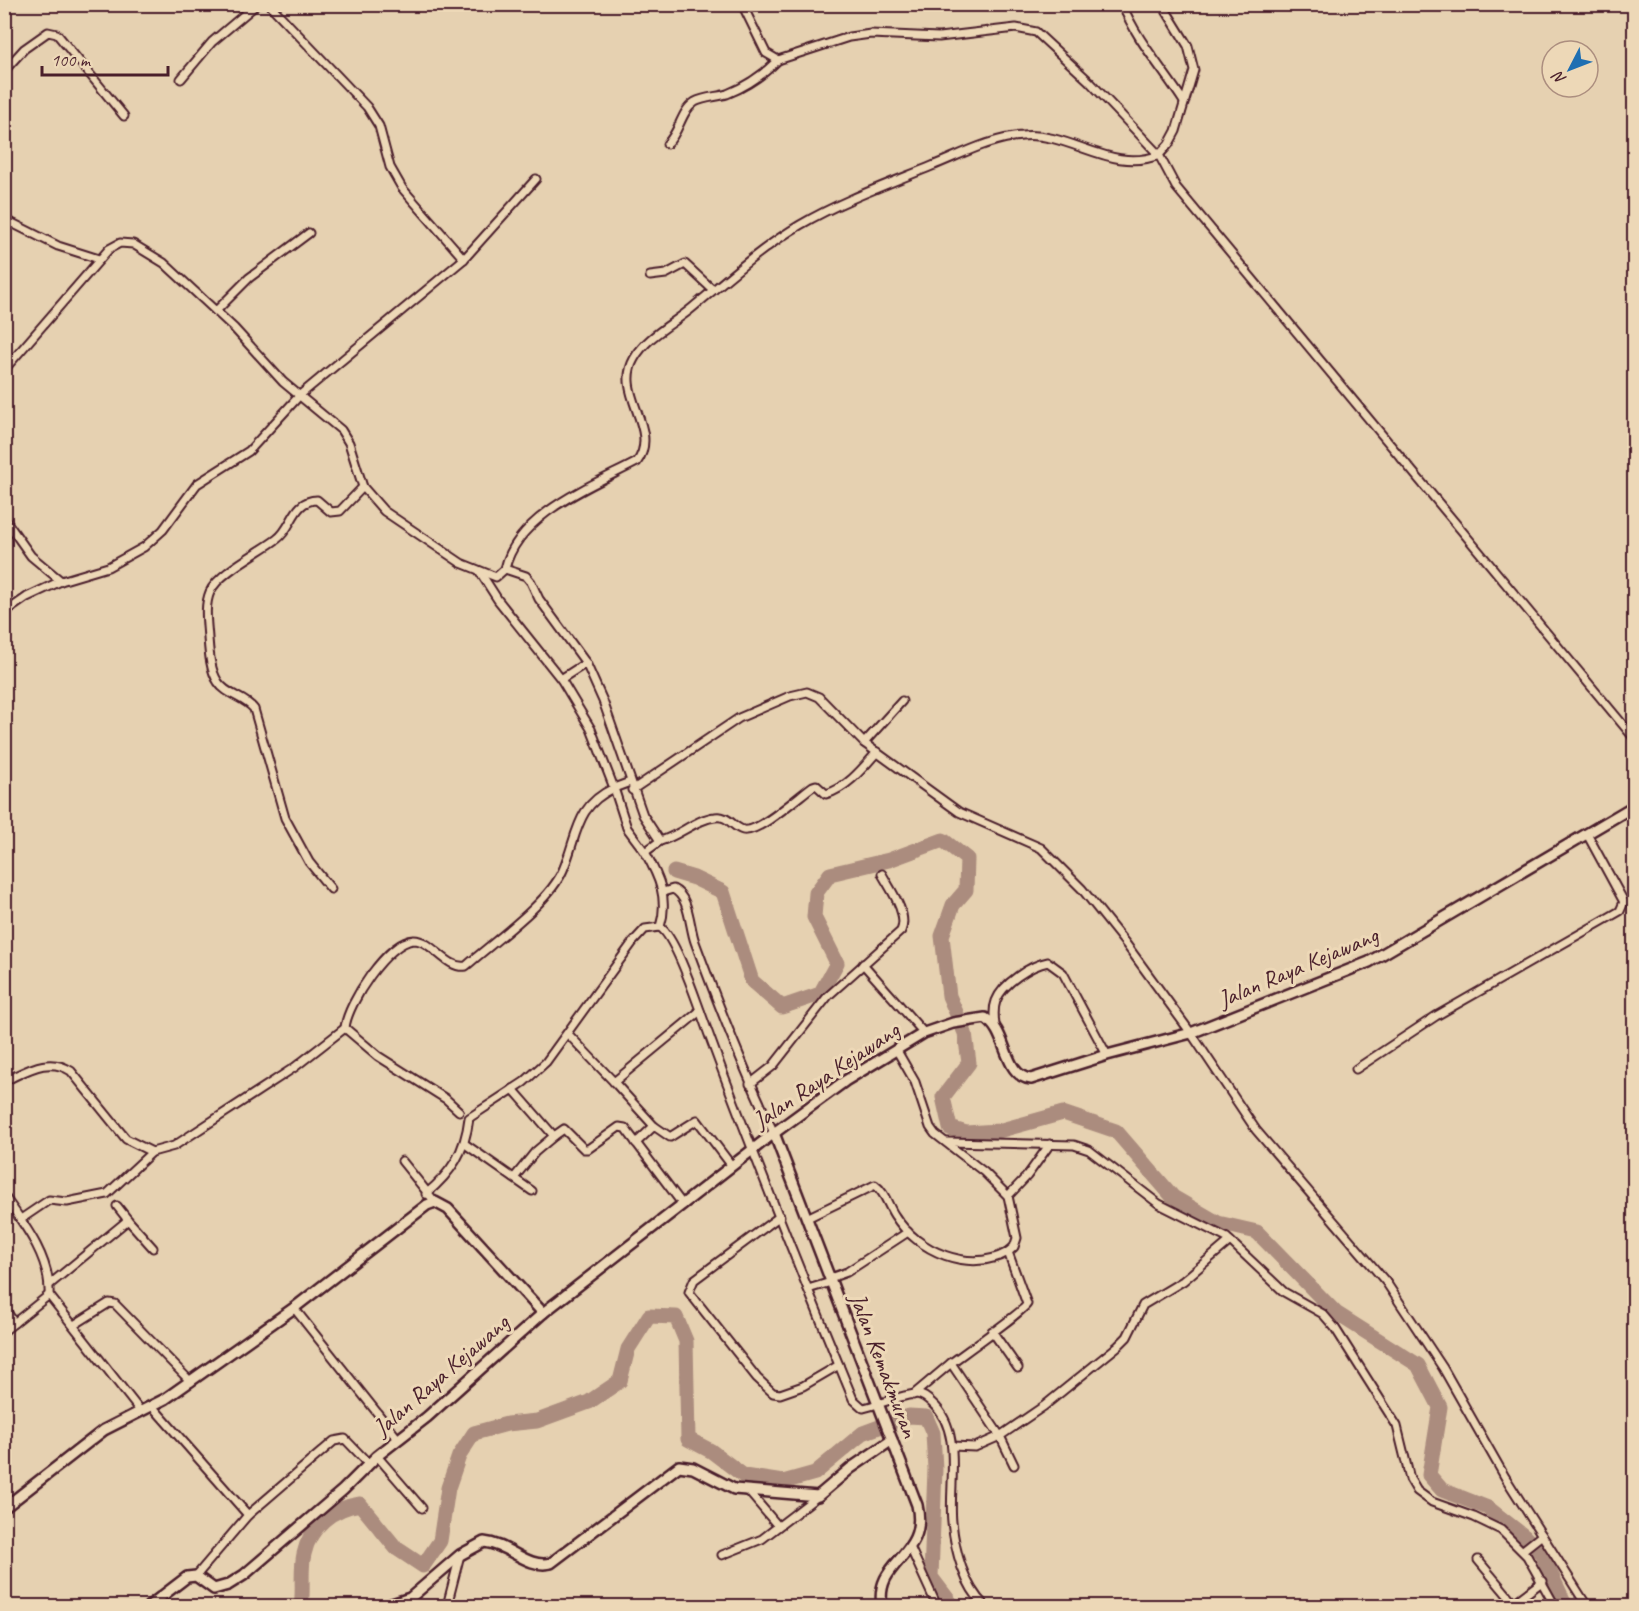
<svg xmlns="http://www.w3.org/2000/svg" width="1639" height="1611" font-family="Caveat,sans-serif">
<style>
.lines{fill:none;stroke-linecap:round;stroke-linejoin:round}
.river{stroke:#ab8c7e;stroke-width:15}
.minor-casing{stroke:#4a1f2b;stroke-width:11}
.tertiary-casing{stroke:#4a1f2b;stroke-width:14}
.minor{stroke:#edd8b7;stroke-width:7}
.tertiary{stroke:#edd8b7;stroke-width:9}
.labels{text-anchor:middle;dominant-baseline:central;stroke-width:6;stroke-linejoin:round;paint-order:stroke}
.street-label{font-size:24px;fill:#4a1f2b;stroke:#edd8b7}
</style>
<rect width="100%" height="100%" fill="#e6d1b1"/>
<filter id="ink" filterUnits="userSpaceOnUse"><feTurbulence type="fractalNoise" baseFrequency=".0167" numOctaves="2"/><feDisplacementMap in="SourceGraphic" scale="12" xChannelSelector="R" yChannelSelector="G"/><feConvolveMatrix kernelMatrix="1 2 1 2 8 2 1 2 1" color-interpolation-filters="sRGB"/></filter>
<g filter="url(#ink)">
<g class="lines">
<!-- river -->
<g class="river">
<path d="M674,872L694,878L723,892L752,981L782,1007L820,994L837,963L814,917L816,893L830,874L889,860L943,840L967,859L966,890L953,905L942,936L949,996L965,1033L969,1063L943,1097L950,1128L966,1133L998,1131L1063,1113L1116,1131L1173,1197L1218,1223L1257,1232L1336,1313L1418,1365L1440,1407L1429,1475L1442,1490L1488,1508L1525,1537L1541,1553L1566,1606"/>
<path d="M301,1606C304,1590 300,1571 304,1554C310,1526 333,1508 360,1504L396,1548L423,1566L440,1541L448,1488L459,1456L474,1433L507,1424L537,1421L589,1402L620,1381L628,1349L649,1316L676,1317L686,1341L688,1439L711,1451L744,1476L783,1482L815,1473L863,1433L909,1416L926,1417L933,1433L935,1469L931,1577L953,1606"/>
</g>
<defs>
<g id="minor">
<path d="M269,4L367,107L379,126L390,167L402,188L464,259"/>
<path d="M742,4L766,53L778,60L849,37L871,34L939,37L1016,28L1036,32L1089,81L1159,155L1169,144L1176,131L1194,70L1188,46L1162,4"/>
<path d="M1122,4C1137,41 1163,69 1184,102"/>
<path d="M4,71L24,49L48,32L57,34L124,116"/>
<path d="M181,79L212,42L257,4"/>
<path d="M667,144C680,132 680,112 695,102C704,97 717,97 727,94C747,86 763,75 778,60"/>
<path d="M4,219L58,246L99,259"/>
<path d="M650,276L666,274L685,264L712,289"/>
<path d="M216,311L249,278L309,233"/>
<path d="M4,370L109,249L120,243L133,244L164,263L234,328L283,382L341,430L349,443L363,487L384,511L461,563L496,577L505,569"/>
<path d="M4,518L31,556L61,581"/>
<path d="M4,613L27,597L61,581L108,567L144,547L163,530L197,484L249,451L300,395L464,259L536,179"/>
<path d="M561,679L586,663"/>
<path d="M864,743L902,701"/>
<path d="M630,782L614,788L627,828L645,852"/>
<path d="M632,790L739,718L790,696L807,692L819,697L864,743L959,812L1041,848L1082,889L1126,944L1191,1033L1256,1130L1386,1282L1443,1368L1505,1477L1587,1606"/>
<path d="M660,841C679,836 696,819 715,817C729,815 732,827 743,830C758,834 800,795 813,786L816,785L826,794C847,788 863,768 877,752"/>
<path d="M331,889L309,862L285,818L254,709C245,697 226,695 218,682C210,670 209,651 208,638C207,623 204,606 210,592C218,573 260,552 277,539C293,528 293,500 317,500L331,512L340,511L363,487"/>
<path d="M663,892L673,889C690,897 689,926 695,942C719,1007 744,1071 774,1133"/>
<path d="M863,964L924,1033"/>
<path d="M995,1025C994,1017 993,1009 996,1001C1002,984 1031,965 1048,962L1063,973L1107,1055"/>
<path d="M568,1034L614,1082L700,1011"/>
<path d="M896,1049L915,1082L930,1127L935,1134L984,1172L1008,1196L1017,1238L1014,1247L1008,1252L1027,1304C1025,1310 963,1354 951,1363L1000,1436L975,1447L952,1446"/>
<path d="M1356,1069L1436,1016L1620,911L1624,902L1587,834"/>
<path d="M4,1081C27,1071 48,1056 71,1071L126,1139L152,1152"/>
<path d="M614,1082L654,1126"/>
<path d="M750,1084L773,1066L828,996L901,931C909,914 890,889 882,874"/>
<path d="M513,1089L554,1136L564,1129L584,1149H588L619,1127L625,1128L683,1205"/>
<path d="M459,1111L446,1099L378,1056L345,1028C347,1004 388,941 414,940C432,940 447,970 466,966C494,941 549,903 563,870C578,835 575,806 614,788L591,729L561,679L498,600L480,572"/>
<path d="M947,1142L1074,1145L1089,1150L1159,1204L1227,1238L1284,1292L1323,1314L1335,1328L1397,1426L1410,1479L1417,1491L1432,1502L1474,1517L1501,1530L1527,1556L1555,1606"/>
<path d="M636,1143L654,1126L670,1137L697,1120L732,1166"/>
<path d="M465,1144L532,1191"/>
<path d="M402,1161L435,1202"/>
<path d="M514,1178L535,1152L554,1136"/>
<path d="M426,1194C452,1172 465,1152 469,1118L524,1082L546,1062L633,942L645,929L660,927"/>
<path d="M4,1196C25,1225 51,1259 49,1295L141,1412"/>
<path d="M1008,1196L1027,1176L1050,1144"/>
<path d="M780,1216L694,1280L689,1292L757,1378L773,1393L780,1394L803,1386L839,1365"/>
<path d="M807,1218L875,1185C885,1192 888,1206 895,1216C917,1251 969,1274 1008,1252"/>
<path d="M21,1219L49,1200L67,1202L107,1194L152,1152L174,1146L295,1067L345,1028"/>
<path d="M128,1220L153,1248"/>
<path d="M830,1278L847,1272L908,1232"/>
<path d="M49,1285L128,1220L117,1206"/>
<path d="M808,1289L831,1282"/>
<path d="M4,1307L14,1323"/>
<path d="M294,1308L398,1439"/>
<path d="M74,1325L109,1303L115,1304L191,1382"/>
<path d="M4,1331L49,1295"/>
<path d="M992,1331L1018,1368"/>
<path d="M913,1395L951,1363"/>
<path d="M152,1406L248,1515"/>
<path d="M377,1456L422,1508"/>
<path d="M1014,1465L1000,1436L1044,1406L1118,1346L1127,1337L1143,1305L1183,1281L1230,1241"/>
<path d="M749,1492L778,1526"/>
<path d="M910,1547L937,1606"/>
<path d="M1523,1550L1542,1535"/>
<path d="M722,1555L762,1539L818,1496"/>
<path d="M1478,1560L1514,1603"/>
<path d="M196,1576L248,1515L334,1441L345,1439L369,1464"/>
<path d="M447,1606L460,1555"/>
<path d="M985,1606C964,1586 955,1551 952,1522C948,1485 964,1431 932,1403C928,1399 923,1395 917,1394C903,1394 878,1405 863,1408L853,1399C800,1271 748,1143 701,1013C694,994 675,937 660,927C669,898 659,877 645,852L660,841L643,815L603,701L586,663L539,599L531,582L526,576L505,569C517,514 592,486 637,462C661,429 614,394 634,359C647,336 673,324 692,308C726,280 761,248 800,225C841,201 888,184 932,166C960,155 991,138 1022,136C1070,131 1111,174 1159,155L1176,187L1634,738"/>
<path d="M1510,1606L1543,1581"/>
</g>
<g id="tertiary">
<path d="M774,1133L917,1505C929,1558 874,1559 882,1606"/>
<path d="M4,1508L104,1430L165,1399L294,1308L427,1205L435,1202L448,1209L543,1313"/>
<path d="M149,1606L187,1577L196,1576L214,1589L228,1585L244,1575L343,1490L377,1456L427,1417L543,1313L774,1133L845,1081L924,1033L953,1023L985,1018C1008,1031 1003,1076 1031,1079L1107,1055L1191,1033L1369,962L1634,806"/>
<path d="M386,1606L410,1598L460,1555L484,1542C509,1544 527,1569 551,1563L679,1466L693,1468L734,1489L818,1496L851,1468L892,1440"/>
</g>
</defs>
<!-- minor casing -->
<use href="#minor" class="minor-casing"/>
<!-- tertiary casing -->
<use href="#tertiary" class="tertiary-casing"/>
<!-- minor -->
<use href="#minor" class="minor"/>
<!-- tertiary -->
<use href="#tertiary" class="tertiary"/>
</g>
</g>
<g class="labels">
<!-- street labels -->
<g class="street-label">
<text transform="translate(1298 967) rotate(-23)">Jalan Raya Kejawang</text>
<text transform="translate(826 1075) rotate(-34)">Jalan Raya Kejawang</text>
<text transform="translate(884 1365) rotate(69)">Jalan Kemakmuran</text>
<text transform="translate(441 1375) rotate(-41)">Jalan Raya Kejawang</text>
</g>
</g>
<!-- margin -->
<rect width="1639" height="1611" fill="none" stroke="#edd8b7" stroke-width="24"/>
<rect x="12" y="12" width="1615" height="1587" fill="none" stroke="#4a1f2b" stroke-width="2" filter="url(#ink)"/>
<!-- north arrow -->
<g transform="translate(1570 69) rotate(228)"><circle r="28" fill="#edd8b7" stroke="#ac8e7f" stroke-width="1.5"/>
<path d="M0-4.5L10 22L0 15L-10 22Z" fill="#1f6fb2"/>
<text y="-9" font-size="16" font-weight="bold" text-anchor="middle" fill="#4a1f2b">N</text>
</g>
<!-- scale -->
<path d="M42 66v9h126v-9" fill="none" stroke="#4a1f2b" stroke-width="3"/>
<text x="51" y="66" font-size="18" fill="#4a1f2b" stroke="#edd8b7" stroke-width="4.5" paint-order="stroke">100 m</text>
</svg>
